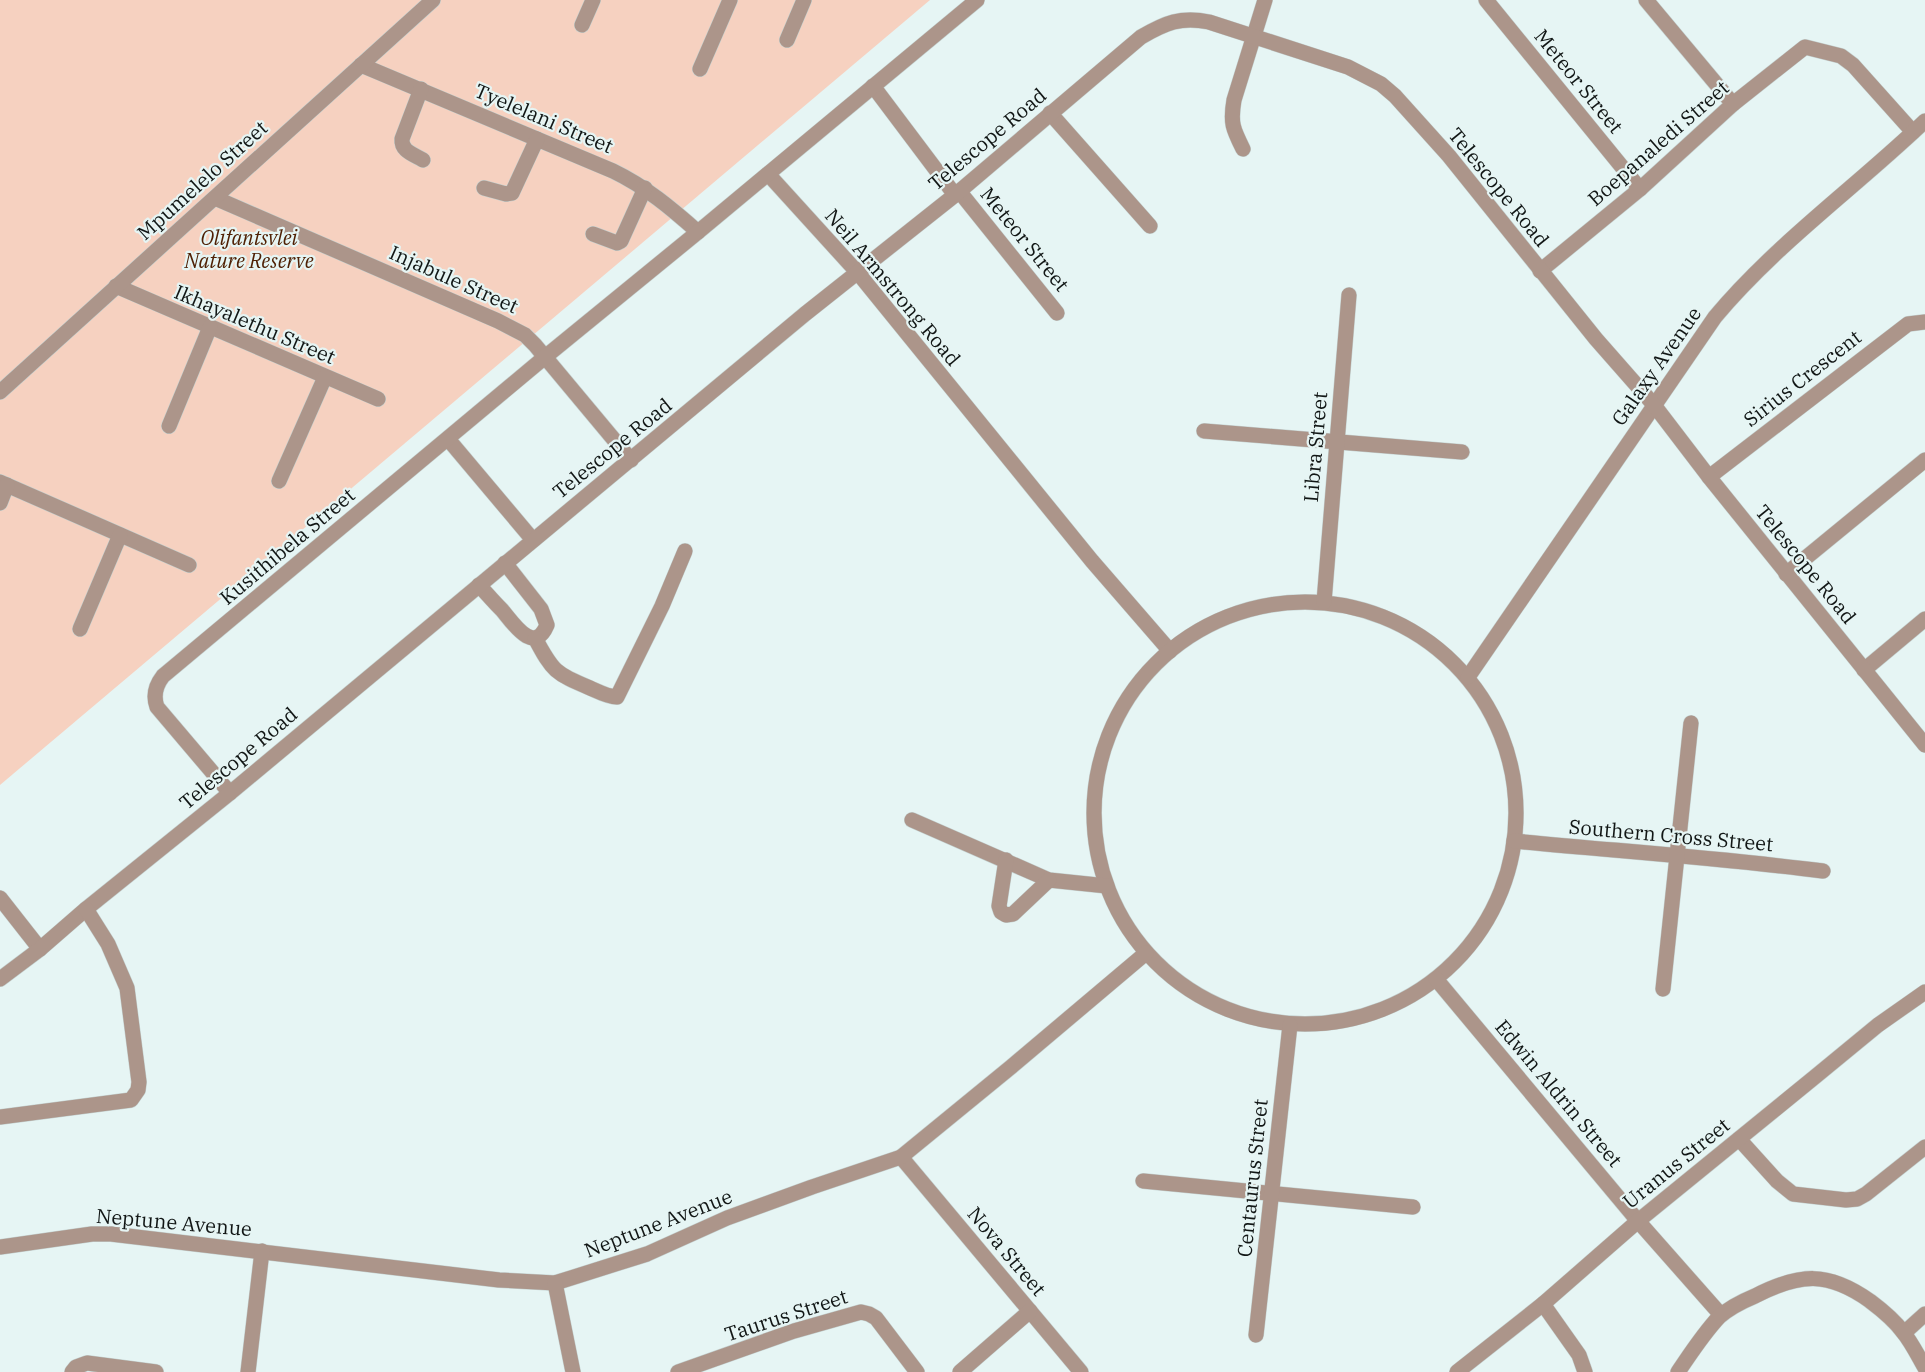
<svg xmlns="http://www.w3.org/2000/svg" width="1925" height="1372" font-family="'IBM Plex Serif',serif">
<style>
.green{fill:#f6d1c0}
.lines{fill:none;stroke-linecap:round;stroke-linejoin:round}
.minor-casing{stroke:#c4d1d0;stroke-width:16}
.minor{stroke:#ac958a;stroke-width:15}
.labels{text-anchor:middle;dominant-baseline:central;stroke-width:4.5;stroke-linejoin:round;paint-order:stroke}
.street-label{font-size:20px;fill:#111615;stroke:#e6f5f4}
.park-label{font-size:20px;font-style:italic;fill:#4f2004;stroke:#e6f5f4}
</style>
<rect width="100%" height="100%" fill="#e6f5f4"/>
<!-- green -->
<path class="green" d="M0,0H930L0,785Z"/>
<g class="lines">
<defs>
<g id="minor">
<path d="M1486,0L1640,189"/>
<path d="M1646,0L1733,104"/>
<path d="M582,25L593,0"/>
<path d="M787,40L804,0"/>
<path d="M361,65L613,171C646,187 671,208 698,232"/>
<path d="M700,69L730,0"/>
<path d="M873,86L955,195"/>
<path d="M421,89L402,139C401,151 413,154 423,160"/>
<path d="M1050,113L1150,226"/>
<path d="M1243,149C1233,129 1230,123 1234,100L1265,0"/>
<path d="M768,174L858,273L1092,561L1170,651"/>
<path d="M484,188L506,194L512,193L537,139"/>
<path d="M959,191L1057,313"/>
<path d="M215,198L498,321L525,335L535,345L631,460"/>
<path d="M593,234L617,243L621,241L645,188"/>
<path d="M1540,271L1640,189L1733,104L1805,47L1841,56L1853,65L1913,132"/>
<path d="M116,286L378,399"/>
<path d="M0,392L433,0"/>
<path d="M169,426L210,327"/>
<path d="M1204,431L1462,452"/>
<path d="M448,439L533,540"/>
<path d="M1709,477L1908,324L1925,322"/>
<path d="M279,481L325,377"/>
<path d="M0,482L189,565"/>
<path d="M0,503L7,485"/>
<path d="M1786,574L1925,460"/>
<path d="M479,585C486,593 494,602 502,610C513,623 534,656 547,625L541,609L505,563"/>
<circle cx="1305" cy="813" r="211"/>
<path d="M1324,602L1349,295"/>
<path d="M80,629L120,535"/>
<path d="M535,638C553,672 555,673 590,688C599,692 608,697 617,697L662,606L685,551"/>
<path d="M1864,670L1925,619"/>
<path d="M1468,677L1715,317C1777,243 1856,187 1925,121"/>
<path d="M230,793L157,707C153,696 156,685 163,676L545,357L698,232L977,0"/>
<path d="M912,820L1049,880L1107,886"/>
<path d="M1514,841C1617,851 1721,858 1823,871"/>
<path d="M1006,860L999,906L1001,912L1006,915L1013,914L1049,880"/>
<path d="M0,898L40,949"/>
<path d="M0,979L40,949L86,909L230,793L805,314L955,195L1141,37C1165,23 1181,16 1209,22L1348,67L1381,84L1395,96L1449,156L1596,339L1654,405L1709,477L1925,745"/>
<path d="M1436,979L1638,1221L1721,1315"/>
<path d="M1663,989L1691,723"/>
<path d="M0,1117L131,1100L138,1090L139,1082L127,988L108,944L86,909"/>
<path d="M1739,1139L1777,1181L1793,1194L1846,1200L1857,1199L1866,1194L1925,1147"/>
<path d="M901,1157L1081,1372"/>
<path d="M1143,1181L1413,1207"/>
<path d="M0,1247L92,1234H111L499,1280L555,1283L647,1254L727,1218L812,1187L901,1157L1011,1067L1146,953"/>
<path d="M555,1283L573,1372"/>
<path d="M1543,1304L1579,1355L1585,1372"/>
<path d="M1904,1333L1925,1314"/>
<path d="M1256,1335L1290,1025"/>
<path d="M72,1372L76,1367L87,1363L156,1372"/>
<path d="M248,1372L262,1251"/>
<path d="M678,1372L794,1331L861,1312L869,1314L876,1318L917,1372"/>
<path d="M960,1372L1030,1311"/>
<path d="M1457,1372L1543,1304L1638,1221L1816,1076L1878,1025L1925,992"/>
<path d="M1678,1372C1691,1353 1703,1334 1719,1317C1729,1308 1743,1301 1755,1296C1800,1273 1828,1271 1870,1301C1882,1310 1895,1321 1903,1332C1912,1343 1918,1356 1925,1368"/>
</g>
</defs>
<!-- minor casing -->
<use href="#minor" class="minor-casing"/>
<!-- minor -->
<use href="#minor" class="minor"/>
</g>
<g class="labels">
<!-- street labels -->
<g class="street-label">
<text transform="translate(1579 81) rotate(51)">Meteor Street</text>
<text transform="translate(544 118) rotate(23)">Tyelelani Street</text>
<text transform="translate(987 139) rotate(-40)">Telescope Road</text>
<text transform="translate(1658 143) rotate(-41)">Boepanaledi Street</text>
<text transform="translate(202 180) rotate(-42)">Mpumelelo Street</text>
<text transform="translate(1499 187) rotate(51)">Telescope Road</text>
<text transform="translate(1025 239) rotate(51)">Meteor Street</text>
<text transform="translate(454 279) rotate(24)">Injabule Street</text>
<text transform="translate(893 287) rotate(50)">Neil Armstrong Road</text>
<text transform="translate(255 324) rotate(23)">Ikhayalethu Street</text>
<text transform="translate(1656 366) rotate(-55)">Galaxy Avenue</text>
<text transform="translate(1802 378) rotate(-38)">Sirius Crescent</text>
<text transform="translate(1315 447) rotate(-85)">Libra Street</text>
<text transform="translate(612 448) rotate(-39)">Telescope Road</text>
<text transform="translate(287 546) rotate(-40)">Kusithibela Street</text>
<text transform="translate(1806 564) rotate(51)">Telescope Road</text>
<text transform="translate(238 758) rotate(-40)">Telescope Road</text>
<text transform="translate(1671 835) rotate(5)">Southern Cross Street</text>
<text transform="translate(1559 1093) rotate(50)">Edwin Aldrin Street</text>
<text transform="translate(1676 1163) rotate(-39)">Uranus Street</text>
<text transform="translate(1252 1178) rotate(-84)">Centaurus Street</text>
<text transform="translate(174 1222) rotate(5)">Neptune Avenue</text>
<text transform="translate(658 1223) rotate(-21)">Neptune Avenue</text>
<text transform="translate(1007 1251) rotate(50)">Nova Street</text>
<text transform="translate(786 1315) rotate(-18)">Taurus Street</text>
</g>
<!-- park labels -->
<g class="park-label">
<text x="249" y="237">Olifantsvlei<tspan x="249" dy="23">Nature Reserve</tspan></text>
</g>
</g>
</svg>
